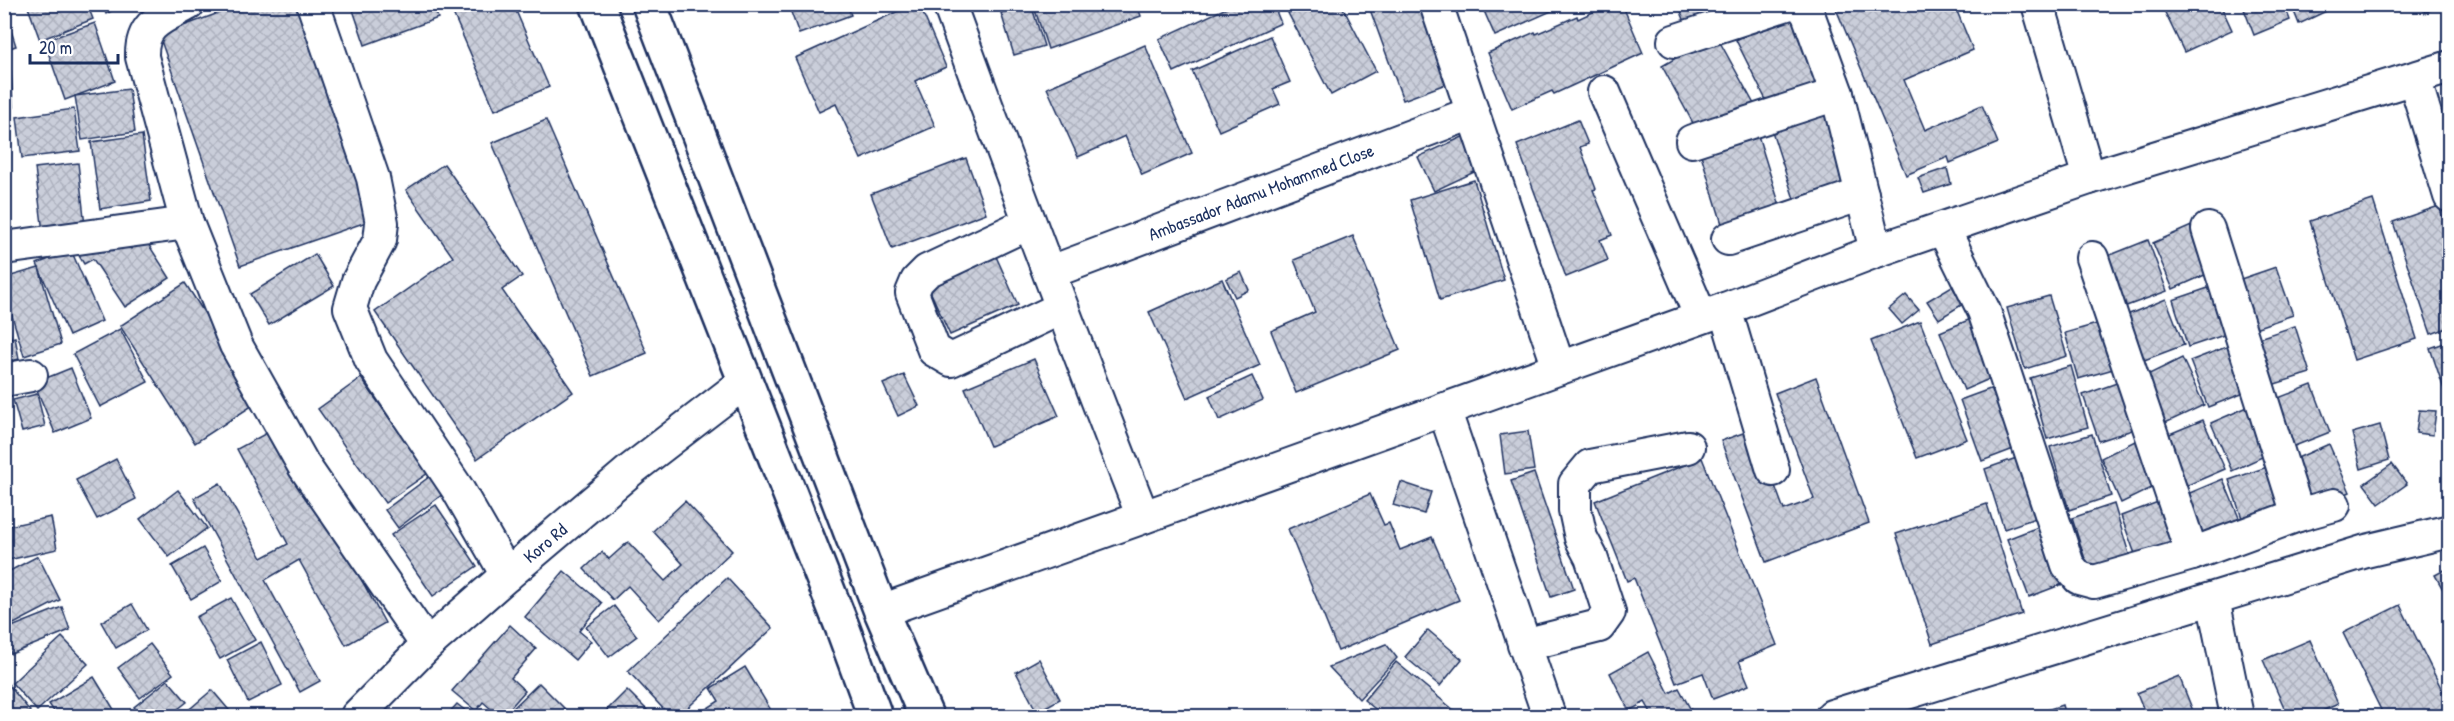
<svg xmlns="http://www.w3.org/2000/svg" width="2454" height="721" font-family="'Patrick Hand',sans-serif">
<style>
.building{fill:url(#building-cross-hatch);stroke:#1b2f5e;stroke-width:1.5}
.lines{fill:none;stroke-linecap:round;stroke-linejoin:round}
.minor-casing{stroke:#1b2f5e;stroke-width:36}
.major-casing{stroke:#1b2f5e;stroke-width:38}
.minor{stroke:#fff;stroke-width:32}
.major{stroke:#fff;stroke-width:33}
.labels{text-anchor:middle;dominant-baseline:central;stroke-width:5;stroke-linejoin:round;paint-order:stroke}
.street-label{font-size:18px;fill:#1b2f5e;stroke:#fff}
</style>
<defs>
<pattern id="building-cross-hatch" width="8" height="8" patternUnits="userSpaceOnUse" patternTransform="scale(1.5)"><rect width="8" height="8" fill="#caceda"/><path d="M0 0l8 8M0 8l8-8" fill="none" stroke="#adb1be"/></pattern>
</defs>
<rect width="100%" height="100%" fill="#fff"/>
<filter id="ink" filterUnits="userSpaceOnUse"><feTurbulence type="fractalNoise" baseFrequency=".0167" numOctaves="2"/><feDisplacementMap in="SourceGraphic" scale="12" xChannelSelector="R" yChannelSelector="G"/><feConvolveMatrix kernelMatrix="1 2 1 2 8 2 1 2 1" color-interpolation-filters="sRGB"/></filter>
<g filter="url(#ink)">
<!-- building -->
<g class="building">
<path d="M34,4H87L93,19L40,40L28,7Z"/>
<path d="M102,4H124L106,14Z"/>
<path d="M243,4H297L372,220L240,266L159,35Z"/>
<path d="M351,4H433L438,18L365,45Z"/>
<path d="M449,4H513L549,87L495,110Z"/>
<path d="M788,4H847L851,15L799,34Z"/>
<path d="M914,4H919L946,67L915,81L935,126L861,159L836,104L819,112L795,58Z"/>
<path d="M1028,4H1031L1044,46L1014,55L1001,13Z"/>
<path d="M1033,4H1137L1141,16L1048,49Z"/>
<path d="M1235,4H1273L1281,23L1174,72L1159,39Z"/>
<path d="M1304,4H1341L1376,71L1331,95L1288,13Z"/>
<path d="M1368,4H1422L1451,82L1403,100Z"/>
<path d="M1481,4H1567L1495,36Z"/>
<path d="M1610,4H1622L1643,53L1554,94L1552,91L1512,109L1488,53L1535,32L1536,34L1577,16L1578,19Z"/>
<path d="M1678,4H1764L1690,35Z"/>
<path d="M1834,4H1954L1973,50L1904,80L1925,130L1982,105L1998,143L1950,163L1948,157L1906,175Z"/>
<path d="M2161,4H2220L2232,30L2184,52Z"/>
<path d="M2242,4H2284L2290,20L2254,35Z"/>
<path d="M2291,4H2341L2299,24Z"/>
<path d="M2421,4H2441L2425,13Z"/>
<path d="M1790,13L1826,85L1772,112L1736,40Z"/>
<path d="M8,21L16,46L4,50V22Z"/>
<path d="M95,23L115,81L65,100L44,41Z"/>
<path d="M1716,35L1755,106L1700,136L1662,66Z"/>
<path d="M1270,36L1290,82L1273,89L1280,104L1219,131L1192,71Z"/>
<path d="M1145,45L1192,153L1142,175L1125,136L1078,157L1047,88Z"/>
<path d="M4,71H11L13,107L4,108Z"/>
<path d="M129,89L135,132L82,140L75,96Z"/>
<path d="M1828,105L1853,182L1795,202L1770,125Z"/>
<path d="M74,109L80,151L22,158L17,117Z"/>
<path d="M546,120L647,353L593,376L492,143Z"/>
<path d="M1578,120L1588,144L1580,147L1596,189L1593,190L1612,235L1600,240L1608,260L1566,277L1517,145Z"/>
<path d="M1756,129L1780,206L1722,224L1699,148Z"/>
<path d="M142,135L151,201L100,209L91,142Z"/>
<path d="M1467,135L1483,168L1434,191L1418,157Z"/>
<path d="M966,158L986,213L892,249L871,194Z"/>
<path d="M78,163L85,226L43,232L35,168Z"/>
<path d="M444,164L522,276L502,290L573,392L477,459L375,312L453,257L406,190Z"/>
<path d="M1947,168L1951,184L1924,193L1918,178Z"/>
<path d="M1474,180L1504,280L1440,300L1410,200Z"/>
<path d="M2373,200L2417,339L2354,360L2310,221Z"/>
<path d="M2439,206L2450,237V327L2431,334L2393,222Z"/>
<path d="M2196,224L2216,270L2173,289L2153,243Z"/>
<path d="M97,235L108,252L125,241L131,249L145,239L170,278L125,307L93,259L84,264L75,249Z"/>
<path d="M1353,236L1400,350L1296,393L1271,331L1315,312L1294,260Z"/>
<path d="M2148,240L2167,291L2121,308L2103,258Z"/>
<path d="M71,250L102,321L69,336L37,264Z"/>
<path d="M994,252L1018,305L950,335L926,282Z"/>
<path d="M315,254L334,286L269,325L250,294Z"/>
<path d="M2276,267L2293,315L2249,330L2232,282Z"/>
<path d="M39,268L61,344L24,356L4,289V278Z"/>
<path d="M1241,272L1249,290L1235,297L1226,279Z"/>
<path d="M1222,279L1260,365L1187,398L1149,312Z"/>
<path d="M185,283L261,400L195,443L120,326Z"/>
<path d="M2217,285L2233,332L2188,347L2173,300Z"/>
<path d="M1952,286L1963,304L1939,319L1927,301Z"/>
<path d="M1906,295L1919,310L1902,324L1889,309Z"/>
<path d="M2049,296L2067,356L2025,369L2007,308Z"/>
<path d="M4,298L11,337L4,338Z"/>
<path d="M2166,299L2184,345L2139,362L2122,317Z"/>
<path d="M1978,316L2003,373L1964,390L1940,332Z"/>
<path d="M2111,320L2124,366L2078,379L2065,333Z"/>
<path d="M1920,321L1967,439L1917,458L1871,341Z"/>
<path d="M2295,326L2310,373L2265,387L2250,341Z"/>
<path d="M120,329L148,382L100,407L73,354Z"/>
<path d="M15,337L19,359L4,363V340Z"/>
<path d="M2450,341V407L2430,348Z"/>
<path d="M2234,344L2252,390L2208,407L2190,361Z"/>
<path d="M2182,358L2204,405L2161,425L2139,379Z"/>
<path d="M1034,359L1059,416L990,446L965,388Z"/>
<path d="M2071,366L2088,427L2047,439L2030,378Z"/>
<path d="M71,368L91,418L55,433L34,383Z"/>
<path d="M904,375L919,406L898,416L883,384Z"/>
<path d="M1252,376L1263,400L1219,420L1209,396Z"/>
<path d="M1816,377L1869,523L1766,562L1721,441L1754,429L1784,510L1814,499L1775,393Z"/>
<path d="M361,378L428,473L385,503L318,409Z"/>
<path d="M2128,379L2144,426L2099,441L2083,395Z"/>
<path d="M2001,385L2024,445L1982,461L1960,400Z"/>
<path d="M2312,385L2330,432L2287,449L2268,402Z"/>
<path d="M37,394L45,426L22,432L13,400Z"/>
<path d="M2252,405L2273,452L2232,471L2211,423Z"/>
<path d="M2419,410L2436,411L2433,435L2416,433Z"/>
<path d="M2203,420L2225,469L2181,488L2160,438Z"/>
<path d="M2380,425L2389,460L2361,469L2352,433Z"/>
<path d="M278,427L385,623L346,645L299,560L265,580L320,681L300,692L194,498L220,483L262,558L288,544L237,449Z"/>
<path d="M1528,431L1534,470L1505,474L1500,435Z"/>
<path d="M2092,434L2111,496L2069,510L2050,447Z"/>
<path d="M2143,437L2164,482L2121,503L2101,458Z"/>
<path d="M2329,444L2350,492L2306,511L2286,463Z"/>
<path d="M2025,455L2044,515L2004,529L1985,469Z"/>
<path d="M1702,458L1777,645L1739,661L1749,685L1713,699L1703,673L1676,683L1634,578L1627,581L1595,501Z"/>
<path d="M116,459L136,499L97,519L76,480Z"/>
<path d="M2392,464L2407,484L2379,504L2364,484Z"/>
<path d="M2273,465L2289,511L2245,527L2229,480Z"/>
<path d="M1534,473L1574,589L1551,597L1511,481Z"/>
<path d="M429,477L443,494L398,528L385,510Z"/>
<path d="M2223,479L2242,525L2197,544L2178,498Z"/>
<path d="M1401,482L1431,492L1424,514L1393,505Z"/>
<path d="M178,490L207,528L169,557L140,519Z"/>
<path d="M1370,494L1384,525L1389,523L1400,550L1432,537L1459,600L1338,651L1288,529Z"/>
<path d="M2166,499L2183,546L2138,562L2121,516Z"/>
<path d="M685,501L732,551L659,620L628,586L613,600L584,569L602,552L609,559L628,542L665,581L683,564L653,531Z"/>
<path d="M1987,504L2022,614L1932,644L1896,534Z"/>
<path d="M2114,504L2132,564L2091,578L2072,518Z"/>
<path d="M436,505L477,566L433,596L391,535Z"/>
<path d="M51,517L57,549L4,561V527Z"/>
<path d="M2046,524L2068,582L2029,597L2007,539Z"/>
<path d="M203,548L222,581L191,599L172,566Z"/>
<path d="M38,556L60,600L4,629V574Z"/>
<path d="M2450,567V602L2435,575Z"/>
<path d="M564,571L602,603L579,631L591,641L575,660L525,617Z"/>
<path d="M727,578L773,628L679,716H670L628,671Z"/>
<path d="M231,598L255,640L220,659L196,617Z"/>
<path d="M132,604L147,630L116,648L101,622Z"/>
<path d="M2400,605L2450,706V716H2384L2343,633Z"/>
<path d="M614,606L637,636L609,657L586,627Z"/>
<path d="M62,607L70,630L11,654L4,636V630Z"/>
<path d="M510,625L536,649L511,678L525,691L503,716H499L483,702L476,711L452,691Z"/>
<path d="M1428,630L1462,659L1440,686L1405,657Z"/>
<path d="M62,637L88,664L37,711L12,683Z"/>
<path d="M2310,640L2338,704L2311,716H2288L2263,660Z"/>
<path d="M261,642L282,685L248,702L227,660Z"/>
<path d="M150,644L173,674L140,698L118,668Z"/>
<path d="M1386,644L1397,658L1359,699L1329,667Z"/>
<path d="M1648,652L1669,693L1679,688L1692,712L1684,716H1653L1645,702L1629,711L1610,673Z"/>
<path d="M1039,659L1060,699L1037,712L1016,672Z"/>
<path d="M1396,662L1461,716H1384L1364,700Z"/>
<path d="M745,667L772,712L764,716H695L719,701L711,688Z"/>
<path d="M2179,676L2195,716H2146L2137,693Z"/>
<path d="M94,677L118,716H57L49,704Z"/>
<path d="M4,679L30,711L23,716H4Z"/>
<path d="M168,680L187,702L169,716H141L134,707Z"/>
<path d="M539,683L572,716H505Z"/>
<path d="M212,690L234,716H188L185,713Z"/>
<path d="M627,690L653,716H601Z"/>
<path d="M457,704L472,716H446Z"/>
<path d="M2062,705L2065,716H2029Z"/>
</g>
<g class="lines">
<defs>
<g id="minor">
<path d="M188,4C162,18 141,23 142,57L187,223L236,345L304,466L427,645"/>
<path d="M313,4L373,178L382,223L380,240L358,281L350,308L371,360L457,488L507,575"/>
<path d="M949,4C1012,176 1076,347 1143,517"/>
<path d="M1436,4L1559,368"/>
<path d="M1801,4L1808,14L1837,94L1876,251"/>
<path d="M2038,4L2089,178"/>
<path d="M1674,41L1787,4"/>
<path d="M2414,78L2450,196"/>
<path d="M1604,92L1701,317"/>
<path d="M1692,141L1837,94"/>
<path d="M1029,223L927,271L917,281L912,293L934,350L951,360L1061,308"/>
<path d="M2208,229L2298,515"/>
<path d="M1944,230L1984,311L2068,565L2079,578L2094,582L2192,554L2298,515L2334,505"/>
<path d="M1728,239L1862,194"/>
<path d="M4,248L187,223"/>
<path d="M2092,258L2192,554"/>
<path d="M1051,272L1472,113"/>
<path d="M1725,309L1773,470"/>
<path d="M4,380L31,375"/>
<path d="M1444,409L1549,716"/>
<path d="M2213,599L2237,716"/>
<path d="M881,611L1725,309L1876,251L2089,178L2450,67"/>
<path d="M1524,645L1599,626L1609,612L1591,557L1581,538L1575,510V484L1590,466L1688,447"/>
<path d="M357,716L427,645L507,575L632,469L745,382"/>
<path d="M1832,716L2366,551L2450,531"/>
</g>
<g id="major">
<path d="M597,4L843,629L875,716"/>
<path d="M649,4L881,611L926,716"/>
</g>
</defs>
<!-- minor casing -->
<use href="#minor" class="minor-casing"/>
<!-- major casing -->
<use href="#major" class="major-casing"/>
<!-- minor -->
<use href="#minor" class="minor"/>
<!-- major -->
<use href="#major" class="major"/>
</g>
</g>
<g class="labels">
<!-- street labels -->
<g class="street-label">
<text transform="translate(1261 192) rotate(-21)">Ambassador Adamu Mohammed Close</text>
<text transform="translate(545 543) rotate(-40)">Koro Rd</text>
</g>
</g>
<!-- margin -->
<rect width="2454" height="721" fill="none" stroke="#fff" stroke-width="24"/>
<rect x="12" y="12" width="2430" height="697" fill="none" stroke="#1b2f5e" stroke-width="2" filter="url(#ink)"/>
<!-- scale -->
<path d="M30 54v9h88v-9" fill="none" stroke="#1b2f5e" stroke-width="3"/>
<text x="39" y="54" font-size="18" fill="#1b2f5e" stroke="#ffffff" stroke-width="4.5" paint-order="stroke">20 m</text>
</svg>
